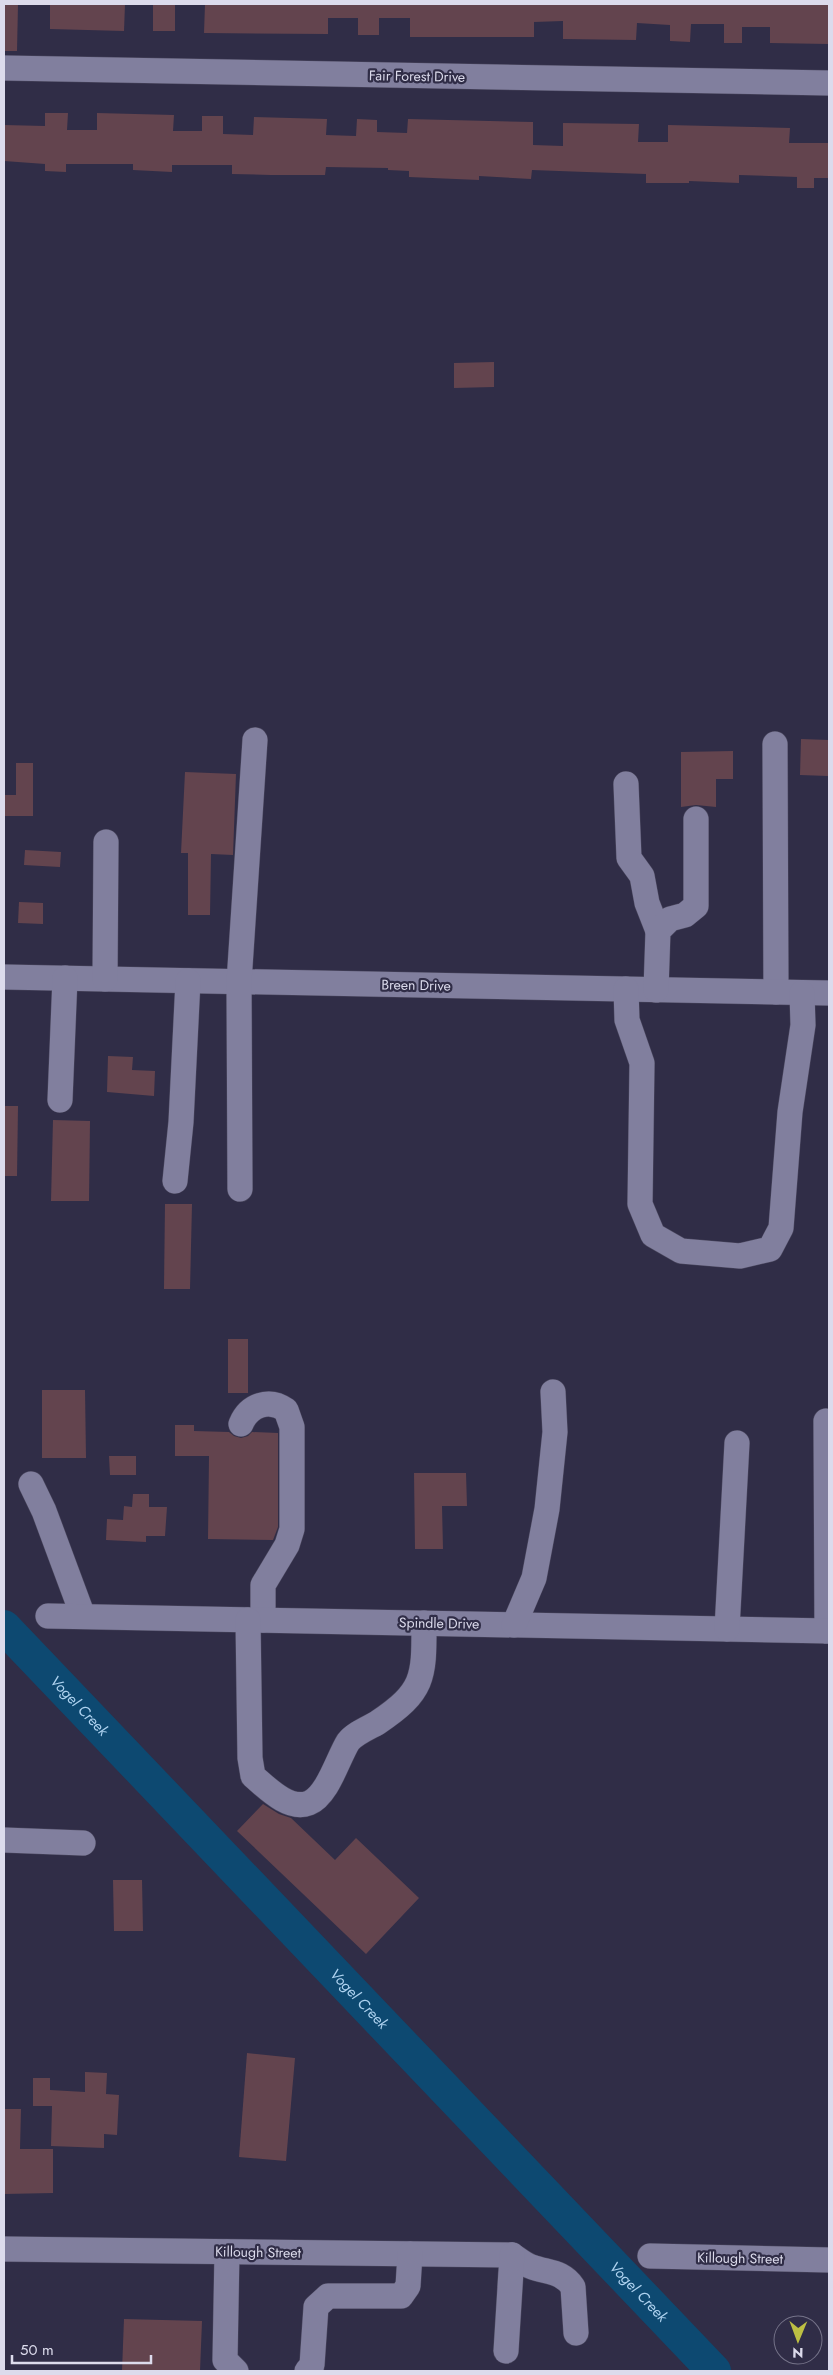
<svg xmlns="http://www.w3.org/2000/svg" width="833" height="2375" font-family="Jost,sans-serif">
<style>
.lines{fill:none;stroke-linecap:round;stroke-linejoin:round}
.river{stroke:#0d4971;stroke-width:34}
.building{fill:#63444e}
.minor-casing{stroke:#4b485f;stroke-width:26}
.minor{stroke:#817f9e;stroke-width:25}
.labels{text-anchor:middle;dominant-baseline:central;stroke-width:4.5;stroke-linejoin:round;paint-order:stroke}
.street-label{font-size:14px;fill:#dcdbec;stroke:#302d47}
.water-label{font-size:15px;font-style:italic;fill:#aed2ef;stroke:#302d47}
</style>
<rect width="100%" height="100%" fill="#302d47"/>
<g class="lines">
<!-- river -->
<path class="river" id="s1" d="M4,1627L714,2371"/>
</g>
<!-- building -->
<g class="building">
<path d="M4,4H18L17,51H4Z"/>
<path d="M50,4H125L124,31L50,29Z"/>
<rect x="153" y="4" width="22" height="27"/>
<path d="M205,4H829V44L770,43V27H742V43H724V24H691L690,42L670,41V25L637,23L636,40L563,39V21L534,22V37H410V18H379V35H358V18H328V34L204,33Z"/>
<path d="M45,113H68L67,130H97V113L174,115L173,131H202V116H223V134L253,135L254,117L327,119L326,135L356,136L357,119L377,120V132L407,133L408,119L533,122V145L563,146V123L639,124L638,142H668V125L790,128L789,143H829V178H814V188H797V177L739,175V183L689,181V183H646V174L586,172L532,170L531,179L479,176V180L409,177V171L388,170V168L326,167L325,175H271L232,174V165H172V172L133,170V164H66V172L45,171V164L4,161V125L45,126Z"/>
<path d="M494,362V387L454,388V363Z"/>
<path d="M801,739L829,740L828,776L800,775Z"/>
<path d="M733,751V779H716V807L696,805L681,807V752Z"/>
<path d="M16,763H33V816H4V795H16Z"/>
<path d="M185,772L236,774L233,855L211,854L210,915H188V853H181Z"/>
<path d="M25,850L61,852L60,867L24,865Z"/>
<path d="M19,902L43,903V924L18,923Z"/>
<path d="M108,1056L133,1057L132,1070L155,1071L154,1096L107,1092Z"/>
<path d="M4,1106H18L17,1176H4Z"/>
<path d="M53,1120L90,1121L89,1201H51Z"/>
<path d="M165,1204H192L190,1289H164Z"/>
<rect x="228" y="1339" width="20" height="54"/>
<path d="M42,1390H85L86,1458H42Z"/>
<path d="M175,1425H194V1431L229,1432L234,1436L241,1438L248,1436L252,1432L278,1433V1527L273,1540L208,1539L209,1456H175Z"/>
<path d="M109,1456H136V1475H110Z"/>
<path d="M414,1473H466L467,1506H442L443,1549H415Z"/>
<path d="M133,1494H149V1507H167L165,1536H146V1542L106,1540L107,1519L123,1520L124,1506L132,1507Z"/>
<path d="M263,1804L279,1814L291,1818L335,1860L356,1838L419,1898L366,1954L237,1831Z"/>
<path d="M113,1880H142L143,1931H114Z"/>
<path d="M247,2053L295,2058L286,2161L239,2157Z"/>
<path d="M85,2072L107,2073L106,2094L119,2095L117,2135L104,2134V2148L51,2146L52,2106H33V2078H50V2090L85,2092Z"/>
<path d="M4,2109H21L20,2149H53V2193L4,2194Z"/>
<path d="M124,2319L202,2321L200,2371H122Z"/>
</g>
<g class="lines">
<defs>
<g id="minor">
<path d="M4,68L829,83"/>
<path d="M775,744L776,992"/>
<path d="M626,784L629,858L642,876L647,903L658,931"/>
<path d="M4,977L829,993"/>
<path d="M105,979L106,842"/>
<path d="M626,989L627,1020L642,1063L640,1204L653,1235L681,1251L740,1256L770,1249L781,1228L790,1112L803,1025L802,993"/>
<path d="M656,990L658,931L670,919L685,915L696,906V819"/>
<path d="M60,1100L65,978"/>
<path d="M175,1181L181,1122L188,981"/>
<path d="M240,1189L239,982L255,740"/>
<path d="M826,1421L827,1631"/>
<path d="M241,1424C249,1405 269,1398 286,1410L292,1427V1529L287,1545L263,1585V1620"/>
<path d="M31,1484L44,1511L83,1616"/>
<path d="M48,1616L829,1631"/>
<path d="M248,1620L250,1758L253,1776C267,1788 289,1811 309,1803C328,1795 338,1758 348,1742C354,1734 368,1728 377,1723C425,1691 424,1677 424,1623"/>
<path d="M514,1625L534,1578L547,1509L555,1432L553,1392"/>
<path d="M727,1629L737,1443"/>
<path d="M4,1840L83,1843"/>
<path d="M4,2249L512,2255"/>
<path d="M227,2252L225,2360L236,2371"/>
<path d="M512,2255C518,2259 525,2265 532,2267C549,2273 562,2271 573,2287L576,2333"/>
<path d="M650,2256L829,2260"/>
<path d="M506,2351L512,2255"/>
<path d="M307,2371L312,2365L316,2307L328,2296H401L408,2286L410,2254"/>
</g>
</defs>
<!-- minor casing -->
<use href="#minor" class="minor-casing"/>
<!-- minor -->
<use href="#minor" class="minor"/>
</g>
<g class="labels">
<!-- street labels -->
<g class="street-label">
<text transform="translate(417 76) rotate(1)">Fair Forest Drive</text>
<text transform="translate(416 985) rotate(1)">Breen Drive</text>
<text transform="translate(439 1623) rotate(1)">Spindle Drive</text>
<text transform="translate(258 2252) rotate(1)">Killough Street</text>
<text transform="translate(740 2258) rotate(1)">Killough Street</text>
</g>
<!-- water labels -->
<g class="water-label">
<text stroke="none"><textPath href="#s1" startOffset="109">Vogel Creek</textPath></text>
<text stroke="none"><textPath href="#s1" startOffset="514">Vogel Creek</textPath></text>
<text stroke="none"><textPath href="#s1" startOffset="919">Vogel Creek</textPath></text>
</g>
</g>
<!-- border -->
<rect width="833" height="2375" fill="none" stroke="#dcdbec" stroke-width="10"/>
<!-- north arrow -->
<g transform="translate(798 2340) rotate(181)"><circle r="24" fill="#302d47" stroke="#757389"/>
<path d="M0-4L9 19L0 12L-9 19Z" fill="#bdbf43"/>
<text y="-8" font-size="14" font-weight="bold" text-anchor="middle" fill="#dcdbec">N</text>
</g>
<!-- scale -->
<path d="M12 2355v8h139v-8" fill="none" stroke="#dcdbec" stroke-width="2.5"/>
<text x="20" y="2355" font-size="15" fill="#dcdbec" stroke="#302d47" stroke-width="4" paint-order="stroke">50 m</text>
</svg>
